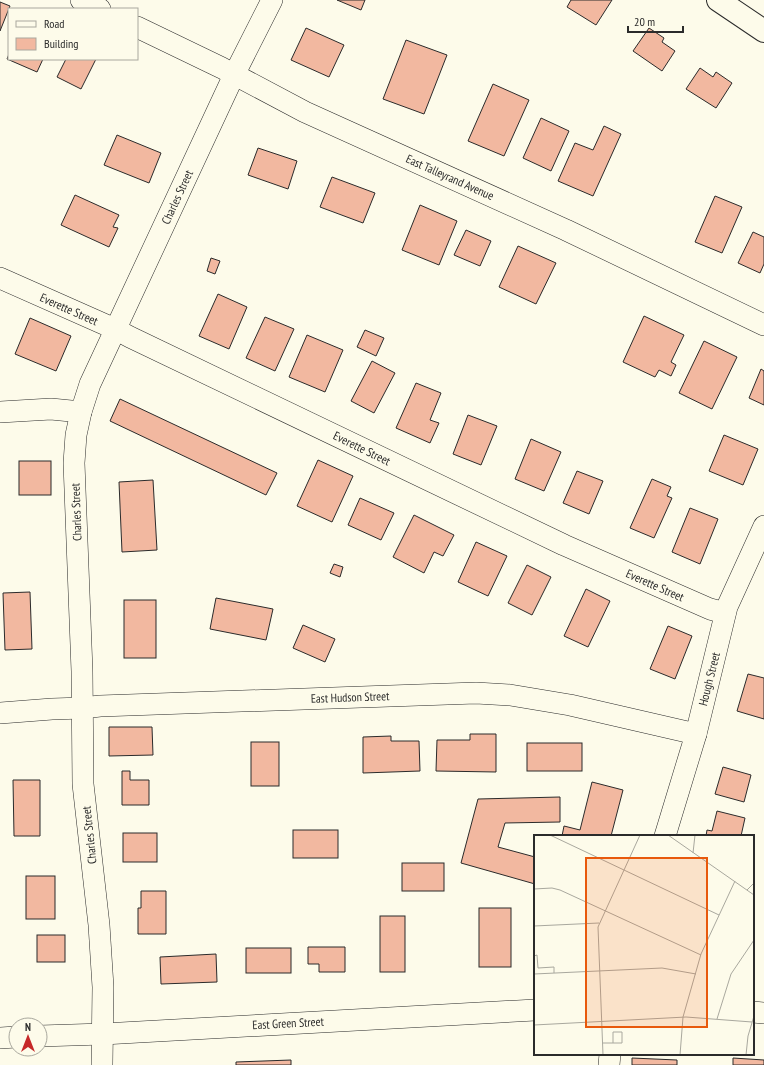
<svg xmlns="http://www.w3.org/2000/svg" width="764" height="1065" font-family="'PT Sans Narrow',sans-serif">
<style>
.building{fill:#f2b8a0;stroke:#2b2b2b}
.lines{fill:none;stroke-linecap:round;stroke-linejoin:round}
.minor-casing{stroke:#2b2b2b;stroke-width:22}
.major-casing{stroke:#2b2b2b;stroke-width:24}
.minor{stroke:#fdfbea;stroke-width:21}
.major{stroke:#fdfbea;stroke-width:22}
.labels{text-anchor:middle;dominant-baseline:central;stroke-width:3;stroke-linejoin:round;paint-order:stroke}
.street-label{font-size:12px;fill:#2b2b2b;stroke:#fdfbea}
.inset-road{fill:none;stroke:#a9a89e;stroke-width:1}
.view{fill:#e8590c;fill-opacity:0.15;stroke:#e8590c;stroke-width:2}
.inset-edge{fill:none;stroke:#2b2b2b;stroke-width:2}
</style>
<rect width="100%" height="100%" fill="#fdfbea"/>
<!-- building -->
<g class="building">
<path d="M337,0H365L361,10Z"/>
<path d="M571,0H612L596,25L567,7Z"/>
<path d="M0,2L10,6L0,31Z"/>
<path d="M306,28L344,45L329,77L291,60Z"/>
<path d="M649,28L664,38L662,42L675,51L662,71L633,51Z"/>
<path d="M406,40L447,55L424,114L383,99Z"/>
<path d="M9,54V59H43L37,72L7,59Z"/>
<path d="M66,59H96L81,89L57,77Z"/>
<path d="M700,68L713,77L716,72L732,83L716,108L686,89Z"/>
<path d="M493,84L529,100L504,156L468,141Z"/>
<path d="M541,118L569,131L551,171L523,158Z"/>
<path d="M604,126L621,134L593,196L558,181L575,143L593,150Z"/>
<path d="M117,135L161,153L149,183L104,165Z"/>
<path d="M258,148L297,161L288,189L248,175Z"/>
<path d="M332,177L375,193L363,223L320,207Z"/>
<path d="M75,195L119,215L113,227L118,228L109,247L61,225Z"/>
<path d="M715,196L742,207L722,253L695,242Z"/>
<path d="M420,205L457,221L439,265L402,250Z"/>
<path d="M466,230L491,241L480,266L454,255Z"/>
<path d="M753,232L764,237V264L760,273L738,263Z"/>
<path d="M518,246L556,263L536,304L499,287Z"/>
<path d="M211,258L220,261L215,274L207,271Z"/>
<path d="M218,294L247,307L229,349L199,336Z"/>
<path d="M644,316L684,335L671,362L676,365L671,376L659,370L655,377L623,362Z"/>
<path d="M265,317L294,329L275,371L246,358Z"/>
<path d="M30,318L71,336L56,371L15,354Z"/>
<path d="M365,330L384,338L376,356L357,347Z"/>
<path d="M307,335L343,350L325,392L289,377Z"/>
<path d="M704,341L737,357L712,409L679,393Z"/>
<path d="M372,361L395,373L374,413L351,401Z"/>
<path d="M761,369L764,371V405L749,398Z"/>
<path d="M416,383L441,393L430,420L439,423L430,443L396,428Z"/>
<path d="M120,399L277,473L266,495L110,421Z"/>
<path d="M468,415L497,426L481,465L453,454Z"/>
<path d="M724,435L758,449L743,485L709,471Z"/>
<path d="M531,439L561,452L544,491L515,479Z"/>
<path d="M318,460L353,476L332,522L297,506Z"/>
<rect x="19" y="461" width="32" height="34"/>
<path d="M577,471L603,481L589,514L563,503Z"/>
<path d="M652,479L671,487L667,496L672,498L654,538L630,528Z"/>
<path d="M153,480L157,550L122,552L119,482Z"/>
<path d="M360,498L394,513L381,540L348,525Z"/>
<path d="M690,508L718,519L700,564L672,552Z"/>
<path d="M414,515L454,535L443,556L434,552L424,573L393,557Z"/>
<path d="M476,542L507,556L488,596L458,582Z"/>
<path d="M334,564L343,567L340,577L330,573Z"/>
<path d="M527,565L551,577L532,615L508,603Z"/>
<path d="M586,589L610,601L588,647L564,636Z"/>
<path d="M30,592L32,649L5,650L3,593Z"/>
<path d="M216,598L273,609L266,640L210,629Z"/>
<rect x="124" y="600" width="32" height="58"/>
<path d="M303,625L335,639L325,662L293,648Z"/>
<path d="M668,626L692,636L675,679L650,669Z"/>
<path d="M748,674L764,678V719L737,711Z"/>
<path d="M109,727H152L153,755L109,756Z"/>
<path d="M470,734H496V772L436,771L437,740H470Z"/>
<path d="M391,736V741H419L420,771L363,773V737Z"/>
<rect x="251" y="742" width="28" height="44"/>
<rect x="527" y="743" width="55" height="28"/>
<path d="M723,767L751,775L744,802L715,794Z"/>
<path d="M122,771H130V780H149V805H122Z"/>
<path d="M13,780H40V836H14Z"/>
<path d="M592,782L623,790L611,836H562L564,826L580,830Z"/>
<path d="M560,797V822L505,823L498,847L535,857V884L461,863L478,799Z"/>
<path d="M717,811L745,818L741,836H706L707,830L712,831Z"/>
<rect x="293" y="830" width="45" height="28"/>
<rect x="123" y="833" width="34" height="29"/>
<rect x="402" y="863" width="42" height="28"/>
<rect x="26" y="876" width="29" height="43"/>
<path d="M141,891H166V934H138V908H141Z"/>
<rect x="479" y="908" width="32" height="59"/>
<rect x="380" y="916" width="25" height="56"/>
<rect x="37" y="935" width="28" height="27"/>
<path d="M308,947H345V972H319V964H308Z"/>
<rect x="246" y="948" width="45" height="25"/>
<path d="M216,954L217,982L161,984L160,957Z"/>
<path d="M632,1058L677,1060V1065H632Z"/>
<path d="M733,1058L764,1060V1065H733Z"/>
<path d="M291,1060V1065H236V1062Z"/>
</g>
<g class="lines">
<defs>
<g id="minor">
<path d="M81,0L100,9"/>
<path d="M137,27L222,68L305,112L566,230L764,325"/>
<path d="M0,278L115,329L130,337L564,545L710,609L725,613"/>
<path d="M0,412L51,409L81,412"/>
<path d="M0,713L52,709L83,708L100,706L476,693L510,695L570,705L696,734"/>
<path d="M665,836L696,734L727,607L764,526"/>
<path d="M753,1012L764,1013"/>
<path d="M40,1036L103,1034L535,1010"/>
<path d="M0,1038L16,1037"/>
<path d="M102,1065L103,987L99,925L83,784L82,671L74,463L76,435L81,412L90,384L234,75L272,0"/>
<path d="M609,1065L610,1054"/>
</g>
<path id="major" d="M718,0L764,31"/>
</defs>
<!-- minor casing -->
<use href="#minor" class="minor-casing"/>
<!-- major casing -->
<use href="#major" class="major-casing"/>
<!-- minor -->
<use href="#minor" class="minor"/>
<!-- major -->
<use href="#major" class="major"/>
</g>
<g class="labels">
<!-- street labels -->
<g class="street-label">
<text transform="translate(450 177) rotate(24)">East Talleyrand Avenue</text>
<text transform="translate(177 197) rotate(-65)">Charles Street</text>
<text transform="translate(69 309) rotate(24)">Everette Street</text>
<text transform="translate(362 448) rotate(26)">Everette Street</text>
<text transform="translate(76 512) rotate(-92)">Charles Street</text>
<text transform="translate(655 585) rotate(24)">Everette Street</text>
<text transform="translate(709 679) rotate(-76)">Hough Street</text>
<text transform="translate(350 697) rotate(-2)">East Hudson Street</text>
<text transform="translate(89 835) rotate(-96)">Charles Street</text>
<text transform="translate(288 1023) rotate(-3)">East Green Street</text>
</g>
</g>
<!-- overview -->
<g transform="translate(534 835)">
<rect width="220" height="220" fill="#fdfbea"/>
<path class="inset-road" d="M16,0L185,80M134,0L220,60M159,18L161,0M0,54L18,53L26,55L167,120M213,55L220,48V37M0,91L65,88M0,121L3,120L4,133L20,132V138M0,139L128,133L162,139M183,184L197,139L220,105M0,190L152,182L218,187M68,208H88V197H79V208M69,220L64,92L106,0M146,220L149,182L167,119L201,46M212,220L214,201L220,181"/>
<path class="view" d="M52,23H173V192H52Z"/>
<rect width="220" height="220" class="inset-edge"/>
</g>
<!-- legend -->
<rect x="8" y="8" width="130" height="52" fill="#fdfbea" stroke="#a9a89e"/>
<rect x="16" y="21" width="20" height="6" fill="#fdfbea" stroke="#a9a89e"/>
<text x="44" y="28" font-size="12" fill="#2b2b2b">Road</text>
<rect x="16" y="38" width="20" height="12" fill="#f2b8a0" stroke="#a9a89e"/>
<text x="44" y="48" font-size="12" fill="#2b2b2b">Building</text>
<!-- north arrow -->
<g transform="translate(28 1037)"><circle r="19" fill="#fdfbea" stroke="#a9a89e"/>
<path d="M0-3L7 15L0 10L-7 15Z" fill="#c62828"/>
<text y="-6" font-size="11" font-weight="bold" text-anchor="middle" fill="#2b2b2b">N</text>
</g>
<!-- scale -->
<path d="M628 26v6h55v-6" fill="none" stroke="#2b2b2b" stroke-width="2"/>
<text x="634" y="26" font-size="12" fill="#2b2b2b" stroke="#fdfbea" stroke-width="3" paint-order="stroke">20 m</text>
</svg>
